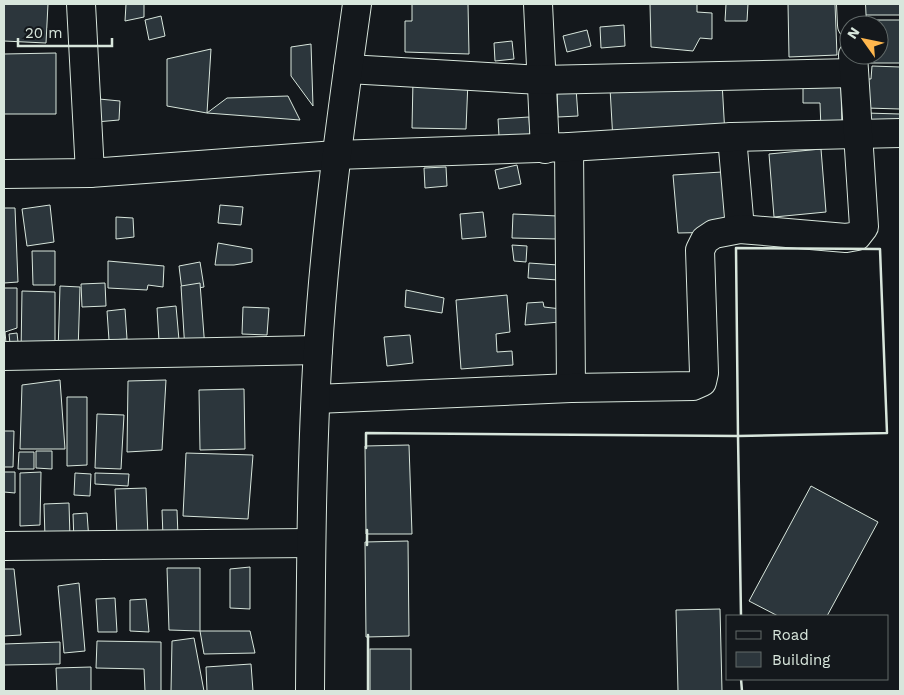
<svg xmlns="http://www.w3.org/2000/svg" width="904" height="695" font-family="'Work Sans',sans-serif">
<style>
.building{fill:#2c363c;stroke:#d8e6dc}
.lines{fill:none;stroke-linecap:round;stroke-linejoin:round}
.street-casing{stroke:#d8e6dc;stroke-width:30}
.street{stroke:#14181c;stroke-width:28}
.wall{stroke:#d8e6dc;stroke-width:2.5}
</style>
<rect width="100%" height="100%" fill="#14181c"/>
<!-- building -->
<g class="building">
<path d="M4,4H48L46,43L4,41Z"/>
<path d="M126,4H144V17L125,21Z"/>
<path d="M412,4H468L469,54L405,52V21H412Z"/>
<path d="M650,4H697V12L712,13V39L700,38L693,51L651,47Z"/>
<path d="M726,4H748L747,21H725Z"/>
<path d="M788,4H835L837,55L789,57Z"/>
<rect x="860" y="4" width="40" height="11"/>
<path d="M161,16L165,36L149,40L145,20Z"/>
<path d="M857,20H900V63H856V55H879V25H857Z"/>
<path d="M624,25L625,46L601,48L600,27Z"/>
<path d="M587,30L591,46L567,52L563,36Z"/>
<path d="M512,41L514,59L495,61L494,43Z"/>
<path d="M311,44L313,106L291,76V47Z"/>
<path d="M211,49L207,113L167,106V59Z"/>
<path d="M56,53V114H4V54Z"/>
<path d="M872,66L900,67V109L866,108L863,79H871Z"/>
<path d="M413,80L468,81L466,129L412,128Z"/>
<path d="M722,82L725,135L613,141L610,88Z"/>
<path d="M841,87L842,130H821L820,103H803V88Z"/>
<path d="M576,88L578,116L558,117L557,89Z"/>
<path d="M288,96L300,120L207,113L227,98Z"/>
<path d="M99,99L120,101L119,120L96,122Z"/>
<path d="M866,113L900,114V129L865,128Z"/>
<path d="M529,117L530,135L499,136L498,119Z"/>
<path d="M821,149L826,212L774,217L769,154Z"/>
<path d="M517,165L521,184L499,189L495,170Z"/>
<path d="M446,167L447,186L425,188L424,168Z"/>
<path d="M722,172L726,232L678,233L673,175Z"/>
<path d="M50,205L54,242L27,246L22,209Z"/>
<path d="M220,205L243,207L241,225L218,223Z"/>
<path d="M4,208H15L18,282L4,283Z"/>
<path d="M483,212L486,237L462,239L460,214Z"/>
<path d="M513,214L558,216L557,239L512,238Z"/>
<path d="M116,217L133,218L134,237L116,239Z"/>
<path d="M218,243L252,249V262L234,265H215Z"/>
<path d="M512,245L527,246L526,262L514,261Z"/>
<path d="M32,251H55V285H33Z"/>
<path d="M108,261L164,266L163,287L148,285L147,290L108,288Z"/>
<path d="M200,262L204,287L182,291L179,266Z"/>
<path d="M529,263L558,265V280L528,278Z"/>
<path d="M105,283L106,306L82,307L81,284Z"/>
<path d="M200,283L205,349L185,351L181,286Z"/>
<path d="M60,286L80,287L78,353H58Z"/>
<path d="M4,288H17V328L5,332L6,343H4Z"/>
<path d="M406,290L444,298L442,313L405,307Z"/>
<path d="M22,291L55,292V353H21Z"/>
<path d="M507,295L510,332L496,334L497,352L512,351L513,365L461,369L456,300Z"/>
<path d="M543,302L544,307L561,309L560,322L525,325L527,303Z"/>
<path d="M176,306L179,340L159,341L157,308Z"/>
<path d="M243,307L269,308L267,335L242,334Z"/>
<path d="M125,309L127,339L109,340L107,311Z"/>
<path d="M17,333L19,351L11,353L9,334Z"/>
<path d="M410,335L413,363L387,366L384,337Z"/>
<path d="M60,380L65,449H20L22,385Z"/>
<path d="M166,380L162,450L127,452L128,381Z"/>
<path d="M244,389L245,449L200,450L199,390Z"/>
<path d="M67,397H87V465L67,466Z"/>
<path d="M97,414L124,415L121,469L95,468Z"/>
<path d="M4,431H14L13,467H4Z"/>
<path d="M409,445L412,534H366L365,446Z"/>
<path d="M36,451H52V469L36,468Z"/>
<path d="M19,452H34V469H18Z"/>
<path d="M186,453L253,455L248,519L183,516Z"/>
<path d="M4,472H15V493L4,492Z"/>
<path d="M41,472L40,525L20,526V473Z"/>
<path d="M75,473L91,474L90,496L74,495Z"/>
<path d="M95,473L129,474L128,486L95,484Z"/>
<path d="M811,486L878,522L827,616H778L749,601Z"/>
<path d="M146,488L148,536L117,537L115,489Z"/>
<path d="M69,503L70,538H45L44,504Z"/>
<path d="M162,510H177L178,536L163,537Z"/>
<path d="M87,513L89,541L74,542L73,514Z"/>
<path d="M408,541L409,636L366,637L365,542Z"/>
<path d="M250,567V609L230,608V569Z"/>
<path d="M167,568H200V631L169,630Z"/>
<path d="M4,569H14L21,635L4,636Z"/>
<path d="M79,583L85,651L64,653L58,586Z"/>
<path d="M115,598L117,632H98L96,599Z"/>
<path d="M146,599L149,632L130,631V600Z"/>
<path d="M720,609L722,691H678L676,610Z"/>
<path d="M200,631H250L255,653L204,654Z"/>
<path d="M194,638L204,691H171L172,641Z"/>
<path d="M97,641L161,642V691H145L144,669L96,668Z"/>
<path d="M60,642V664L4,665V644Z"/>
<rect x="370" y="649" width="41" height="42"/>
<path d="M251,664L253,691H207L206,667Z"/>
<path d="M91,667V691H57L56,668Z"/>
</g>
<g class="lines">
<defs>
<g id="street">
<path d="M81,4L90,173"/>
<path d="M538,4L545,149"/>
<path d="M851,4L852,25"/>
<path d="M348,69L541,80L854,73"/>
<path d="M732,137L740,229"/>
<path d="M569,147L571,388"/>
<path d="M4,174L90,173L336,155L569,147L732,137L900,133"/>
<path d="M4,356L318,350"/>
<path d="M316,399L571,388L693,386L702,382L704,373L700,250L705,240L714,234L740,229L846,238L857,236L864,227L853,55"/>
<path d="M4,546L311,543"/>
<path d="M310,691C311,578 311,464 318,350C325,234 341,119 357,4"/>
</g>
</defs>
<!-- street casing -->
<use href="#street" class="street-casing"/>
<!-- street -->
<use href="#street" class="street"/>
<!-- wall -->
<g class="wall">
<path d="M736,248L880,249L887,433L738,436Z"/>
<path d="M366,448V433L738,436L741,616"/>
<path d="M367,530V545"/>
<path d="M368,635V691"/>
<path d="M741,679L742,691"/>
</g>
</g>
<!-- border -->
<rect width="904" height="695" fill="none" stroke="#d8e6dc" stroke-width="10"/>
<!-- legend -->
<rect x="726" y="615" width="162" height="65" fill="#14181c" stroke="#626a69"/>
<rect x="736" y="631" width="25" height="8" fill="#14181c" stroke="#626a69"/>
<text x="772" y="640" font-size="15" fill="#d8e6dc">Road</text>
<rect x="736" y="652" width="25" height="15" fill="#2c363c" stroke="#626a69"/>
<text x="772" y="665" font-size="15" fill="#d8e6dc">Building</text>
<!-- north arrow -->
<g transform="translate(864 40) rotate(303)"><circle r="24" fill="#14181c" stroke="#626a69"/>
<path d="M0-4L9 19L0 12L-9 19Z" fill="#ffb74d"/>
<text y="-8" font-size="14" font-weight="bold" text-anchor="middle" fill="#d8e6dc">N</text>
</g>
<!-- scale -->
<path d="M18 38v8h94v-8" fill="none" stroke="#d8e6dc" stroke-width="2.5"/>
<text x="25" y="38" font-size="15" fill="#d8e6dc" stroke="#14181c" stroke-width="4" paint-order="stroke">20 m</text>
</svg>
